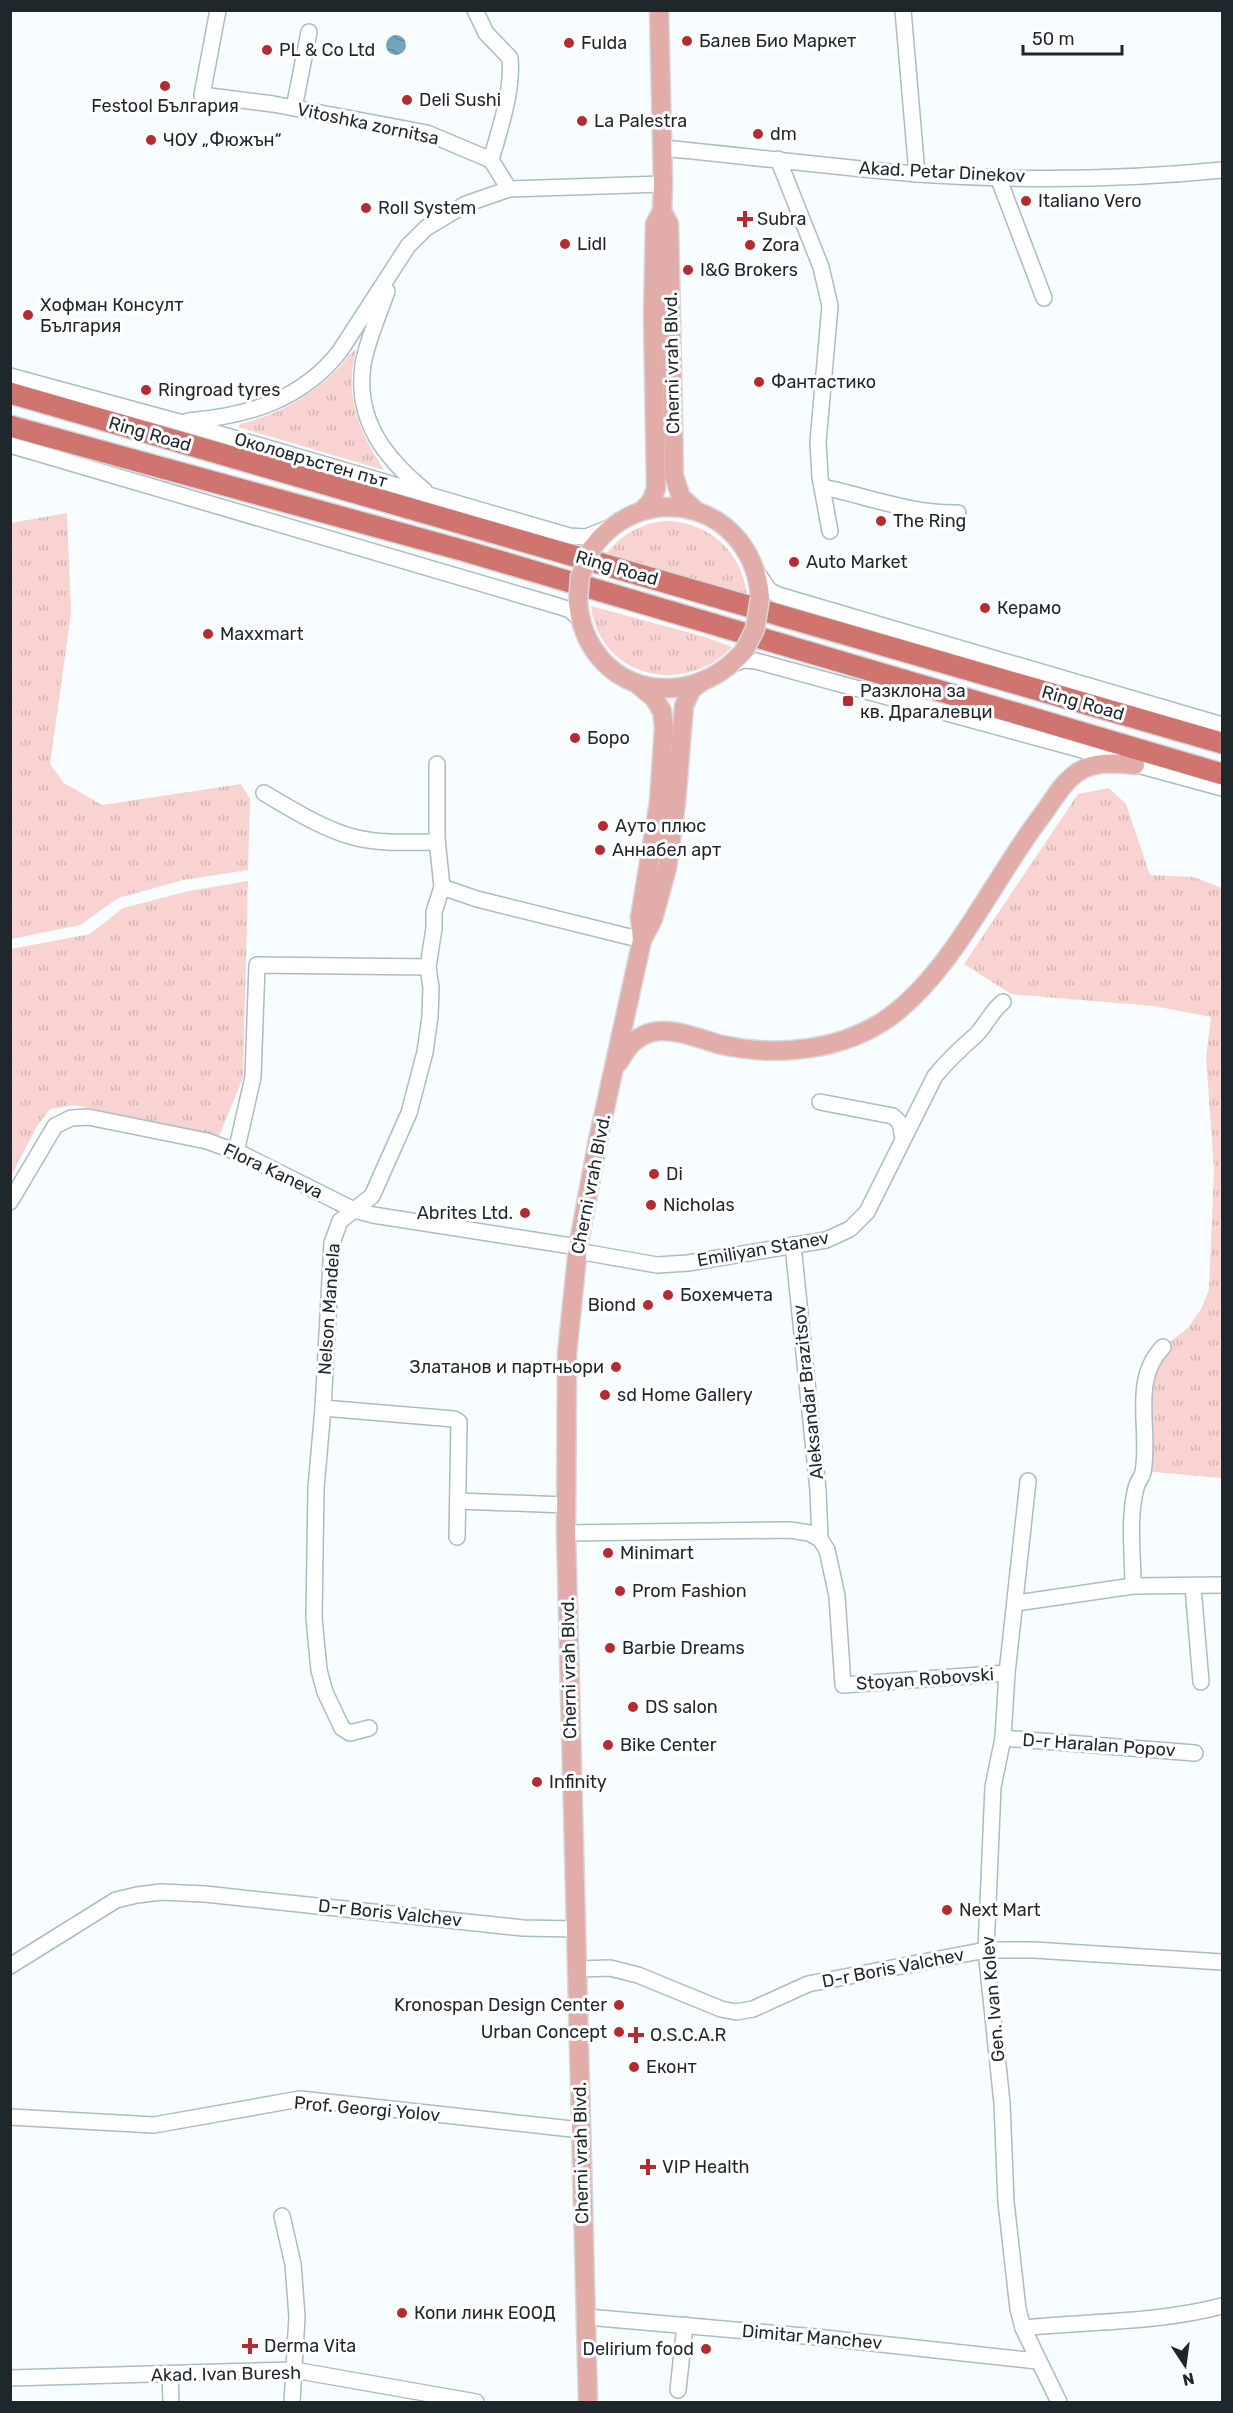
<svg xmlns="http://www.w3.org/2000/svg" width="1233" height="2413" font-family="Rubik,sans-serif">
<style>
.grass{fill:url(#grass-tufts)}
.water{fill:url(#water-waves)}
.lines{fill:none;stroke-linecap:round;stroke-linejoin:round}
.minor-casing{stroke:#a7bdc7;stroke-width:18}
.major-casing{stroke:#d6d8d9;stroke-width:21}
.highway-casing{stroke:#d6d8d9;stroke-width:24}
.minor{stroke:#fff;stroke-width:15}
.major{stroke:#e2aca9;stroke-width:18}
.highway{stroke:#cf746f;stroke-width:21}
.major-bridge-casing{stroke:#d6d8d9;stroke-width:21;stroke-linecap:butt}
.major-bridge{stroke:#e2aca9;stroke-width:18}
.poi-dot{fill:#b92930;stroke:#fff;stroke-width:2}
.labels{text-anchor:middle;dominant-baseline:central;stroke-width:6;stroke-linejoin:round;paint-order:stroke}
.poi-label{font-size:18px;fill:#1e272b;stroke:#fff;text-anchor:start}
.street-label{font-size:18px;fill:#1e272b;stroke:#fff}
</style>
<defs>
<pattern id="grass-tufts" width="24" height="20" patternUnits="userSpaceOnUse" patternTransform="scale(1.5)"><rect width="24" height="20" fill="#f8d3d0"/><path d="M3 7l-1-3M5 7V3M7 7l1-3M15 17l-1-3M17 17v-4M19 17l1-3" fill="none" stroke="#d4b5b3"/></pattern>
<pattern id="water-waves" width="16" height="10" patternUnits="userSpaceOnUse" patternTransform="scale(1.5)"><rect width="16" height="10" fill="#72a6be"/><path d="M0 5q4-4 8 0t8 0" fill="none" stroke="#5d879b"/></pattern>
</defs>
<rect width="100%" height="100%" fill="#f7fcfe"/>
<!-- grass -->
<g class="grass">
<path d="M356,348C355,357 352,367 352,377C350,413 366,441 384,470L238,427L240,424C276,415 307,399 334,373C342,365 348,356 356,348Z"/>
<path d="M67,513L71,613L50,764L64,783L102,805L241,784L250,799L248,870L183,880L118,898L80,925L11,939V523Z"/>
<path d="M669,521C711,524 741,552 747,594L607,553C622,533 644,522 669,521Z"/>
<path d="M591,606L705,637L732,647C684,697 600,678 591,606Z"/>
<path d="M1109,788L1126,804L1150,875L1193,877L1222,888V1478L1143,1471L1144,1404L1163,1347L1188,1328L1201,1309L1209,1290L1214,1169L1206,1057L1211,1017L1154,1006L1011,994L964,964L1078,794Z"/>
<path d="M248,881L243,1078L219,1136L75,1105L50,1109L37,1126L11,1176V949L90,934L123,908L189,891Z"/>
</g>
<!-- water -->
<circle class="water" cx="396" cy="45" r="10"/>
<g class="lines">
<defs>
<g id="minor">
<path d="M218,10L202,95L273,104L427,133L491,160"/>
<path d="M475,10L486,33L510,58C513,91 500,128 491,160"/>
<path d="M903,10L917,174"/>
<path d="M294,108L309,32"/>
<path d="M662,148C747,156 832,167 917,174C1019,181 1121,180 1222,170"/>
<path d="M778,159L821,267L830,306L818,442L820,477L830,531"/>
<path d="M491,160L509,189"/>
<path d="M998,177L1044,298"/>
<path d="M387,291C379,315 367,340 363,365C355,420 385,458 424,490"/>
<path d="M10,376L179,422L569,536L586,537L611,527"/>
<path d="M188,421C248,416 302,400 340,351L408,246L426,228L466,204L509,189L663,184"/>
<path d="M10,445L558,606L570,610L581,620"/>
<path d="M822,487C867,496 911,514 958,513"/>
<path d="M756,571L769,590L778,595L1222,725"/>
<path d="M730,665L743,660L756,661L1222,788"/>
<path d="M264,793C293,810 324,830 357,838C383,844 411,842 437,842"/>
<path d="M442,887L477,899L642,940"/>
<path d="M820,1102L893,1116L900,1123L903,1138"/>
<path d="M236,1152L253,1077L257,965L428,967"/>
<path d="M10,1202L55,1126L71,1118L88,1117L207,1141L242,1154L354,1210L373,1215L578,1247"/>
<path d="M793,1245L818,1490L820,1539"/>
<path d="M577,1251L657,1265L688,1263L826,1240L850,1229L867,1212L935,1076C948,1060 961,1048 976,1035C986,1025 992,1010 1003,1002"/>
<path d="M323,1408L454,1419L459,1422L457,1537"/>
<path d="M1028,1481L1007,1673L1003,1738L993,1787L986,1950L1002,2103L1006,2202L1018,2309L1023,2328L1059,2402"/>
<path d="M458,1501L566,1505"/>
<path d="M566,1533L790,1530L809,1533L820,1539L827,1550L837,1596L843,1685L1007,1673"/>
<path d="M1133,1586C1133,1555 1128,1519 1136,1488C1137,1482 1142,1478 1143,1472C1151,1430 1130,1381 1163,1347"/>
<path d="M1193,1587L1201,1682"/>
<path d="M1016,1603L1133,1586L1222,1585"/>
<path d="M369,1728L350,1733L342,1728L325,1692L319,1670L314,1618L316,1488L323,1408L332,1243L340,1221L372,1196L409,1113L425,1052L430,1017L431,988L428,967L434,928V912L442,887L437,839V764"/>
<path d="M1003,1738L1195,1753"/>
<path d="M10,1966L116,1900L137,1895L161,1892L205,1894L523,1928L576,1929"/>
<path d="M577,1969L610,1968L638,1975L721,2009L736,2012L753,2009L808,1984L986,1950H1034L1222,1962"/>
<path d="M10,2117L154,2125L300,2099L581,2130"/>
<path d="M282,2216L293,2264L297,2317L292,2402"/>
<path d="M587,2317L816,2337L1037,2361"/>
<path d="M1023,2328C1090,2321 1157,2323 1222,2306"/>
<path d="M170,2374L171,2402"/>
<path d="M10,2378L294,2370L476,2402"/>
<path d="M678,2390L685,2325"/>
</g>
<g id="major">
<path d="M662,211L669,224L674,476L681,497L695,510"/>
<path d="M642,511L652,500L656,488L653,315L655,224L662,211L663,184L659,10"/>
<path d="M592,548C647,474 754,506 760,598"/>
<path d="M578,602C586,692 686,717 744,651"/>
<path d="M636,683L654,698L662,711L664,727L659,802L640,917L642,940"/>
<path d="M619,1062C628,1045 640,1032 660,1031C680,1030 703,1040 722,1045C778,1057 843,1051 891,1016C955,968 994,877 1043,814C1053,800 1064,781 1078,772C1094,761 1117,763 1135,765"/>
<path d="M588,2402L566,1533L567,1354L578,1247L598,1140L642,940L653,919L667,868L676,803L684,706L691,690L700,683"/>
</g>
<g id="highway">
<path d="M10,393L1222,743"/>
<path d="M10,426L465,551L1222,774"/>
</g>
</defs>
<!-- minor casing -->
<use href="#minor" class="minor-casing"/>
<!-- major casing -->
<use href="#major" class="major-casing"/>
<!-- highway casing -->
<use href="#highway" class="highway-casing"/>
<!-- minor -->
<use href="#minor" class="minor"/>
<!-- major -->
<use href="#major" class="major"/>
<!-- highway -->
<use href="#highway" class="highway"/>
<defs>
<g id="major-bridge">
<path d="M578,602L580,577L592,548"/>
<path d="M744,651L755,629L760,598"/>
</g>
</defs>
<!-- major-bridge casing -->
<use href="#major-bridge" class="major-bridge-casing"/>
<!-- major-bridge -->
<use href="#major-bridge" class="major-bridge"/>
</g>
<!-- markers -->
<g class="poi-dot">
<circle cx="687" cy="41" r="6"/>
<circle cx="569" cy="43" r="6"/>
<circle cx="267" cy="50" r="6"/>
<circle cx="165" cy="86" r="6"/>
<circle cx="407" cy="100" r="6"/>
<circle cx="582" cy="121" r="6"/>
<circle cx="758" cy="134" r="6"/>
<circle cx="151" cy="140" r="6"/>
<circle cx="1026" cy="201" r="6"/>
<circle cx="366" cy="208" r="6"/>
<path d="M742 210h6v6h6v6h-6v6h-6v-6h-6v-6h6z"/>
<circle cx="565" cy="244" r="6"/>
<circle cx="750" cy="245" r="6"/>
<circle cx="688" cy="270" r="6"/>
<circle cx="28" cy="315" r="6"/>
<circle cx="759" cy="382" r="6"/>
<circle cx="146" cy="390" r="6"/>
<circle cx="881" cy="521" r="6"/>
<circle cx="794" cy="562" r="6"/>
<circle cx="985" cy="608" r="6"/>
<circle cx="208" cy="634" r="6"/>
<rect x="842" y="695" width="12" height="12" rx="3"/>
<circle cx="575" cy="738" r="6"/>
<circle cx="603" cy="826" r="6"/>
<circle cx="600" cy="850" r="6"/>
<circle cx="654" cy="1174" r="6"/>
<circle cx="651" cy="1205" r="6"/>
<circle cx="525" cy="1213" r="6"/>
<circle cx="668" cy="1295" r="6"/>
<circle cx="648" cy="1305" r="6"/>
<circle cx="616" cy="1367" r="6"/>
<circle cx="605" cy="1395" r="6"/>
<circle cx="608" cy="1553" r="6"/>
<circle cx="620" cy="1591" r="6"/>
<circle cx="610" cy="1648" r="6"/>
<circle cx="633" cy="1707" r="6"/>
<circle cx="608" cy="1745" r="6"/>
<circle cx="537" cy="1782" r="6"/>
<circle cx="947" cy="1910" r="6"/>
<circle cx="619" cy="2005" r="6"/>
<circle cx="619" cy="2032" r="6"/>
<path d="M633 2026h6v6h6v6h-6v6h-6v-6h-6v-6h6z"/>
<circle cx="634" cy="2067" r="6"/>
<path d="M645 2158h6v6h6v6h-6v6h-6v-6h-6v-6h6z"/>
<circle cx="402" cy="2313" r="6"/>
<path d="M247 2337h6v6h6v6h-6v6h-6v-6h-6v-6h6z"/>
<circle cx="706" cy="2349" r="6"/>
</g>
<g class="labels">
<!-- poi labels -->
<g class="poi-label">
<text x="699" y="41">Балев Био Маркет</text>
<text x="581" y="43">Fulda</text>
<text x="279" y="50">PL &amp; Co Ltd</text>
<text x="419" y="100">Deli Sushi</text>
<text x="165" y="106" text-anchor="middle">Festool България</text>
<text x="594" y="121">La Palestra</text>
<text x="770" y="134">dm</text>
<text x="163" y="140">ЧОУ „Фюжън“</text>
<text x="1038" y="201">Italiano Vero</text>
<text x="378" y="208">Roll System</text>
<text x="757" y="219">Subra</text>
<text x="577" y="244">Lidl</text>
<text x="762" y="245">Zora</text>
<text x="700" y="270">I&amp;G Brokers</text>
<text x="40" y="305">Хофман Консулт<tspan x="40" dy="21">България</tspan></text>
<text x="771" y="382">Фантастико</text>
<text x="158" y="390">Ringroad tyres</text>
<text x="893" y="521">The Ring</text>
<text x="806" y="562">Auto Market</text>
<text x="997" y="608">Керамо</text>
<text x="220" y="634">Maxxmart</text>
<text x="860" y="691">Разклона за<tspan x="860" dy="21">кв. Драгалевци</tspan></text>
<text x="587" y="738">Боро</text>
<text x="615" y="826">Ауто плюс</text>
<text x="612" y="850">Аннабел арт</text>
<text x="666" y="1174">Di</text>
<text x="663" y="1205">Nicholas</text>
<text x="513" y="1213" text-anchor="end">Abrites Ltd.</text>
<text x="680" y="1295">Бохемчета</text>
<text x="636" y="1305" text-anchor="end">Biond</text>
<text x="604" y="1367" text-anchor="end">Златанов и партньори</text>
<text x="617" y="1395">sd Home Gallery</text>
<text x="620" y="1553">Minimart</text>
<text x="632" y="1591">Prom Fashion</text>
<text x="622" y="1648">Barbie Dreams</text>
<text x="645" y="1707">DS salon</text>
<text x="620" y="1745">Bike Center</text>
<text x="549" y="1782">Infinity</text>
<text x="959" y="1910">Next Mart</text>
<text x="607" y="2005" text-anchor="end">Kronospan Design Center</text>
<text x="607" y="2032" text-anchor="end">Urban Concept</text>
<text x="650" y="2035">O.S.C.A.R</text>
<text x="646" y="2067">Еконт</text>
<text x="662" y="2167">VIP Health</text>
<text x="414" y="2313">Копи линк ЕООД</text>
<text x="264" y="2346">Derma Vita</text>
<text x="694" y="2349" text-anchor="end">Delirium food</text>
</g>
<!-- street labels -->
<g class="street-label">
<text transform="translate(368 124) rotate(12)">Vitoshka zornitsa</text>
<text transform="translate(942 172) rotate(3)">Akad. Petar Dinekov</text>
<text transform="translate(672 363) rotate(-91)">Cherni vrah Blvd.</text>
<text transform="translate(150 434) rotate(16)">Ring Road</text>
<text transform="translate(311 460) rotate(16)">Околовръстен път</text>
<text transform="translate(617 568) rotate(16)">Ring Road</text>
<text transform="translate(1083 703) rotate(16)">Ring Road</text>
<text transform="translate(273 1171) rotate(25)">Flora Kaneva</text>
<text transform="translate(591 1184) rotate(-79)">Cherni vrah Blvd.</text>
<text transform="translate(763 1249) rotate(-10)">Emiliyan Stanev</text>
<text transform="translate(329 1309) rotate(-86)">Nelson Mandela</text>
<text transform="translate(808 1392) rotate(-96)">Aleksandar Brazitsov</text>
<text transform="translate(569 1668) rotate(-91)">Cherni vrah Blvd.</text>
<text transform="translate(925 1679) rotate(-4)">Stoyan Robovski</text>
<text transform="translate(1099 1745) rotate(4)">D-r Haralan Popov</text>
<text transform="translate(390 1913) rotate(6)">D-r Boris Valchev</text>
<text transform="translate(893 1968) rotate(-11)">D-r Boris Valchev</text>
<text transform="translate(993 1999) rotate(-95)">Gen. Ivan Kolev</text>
<text transform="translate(367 2109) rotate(5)">Prof. Georgi Yolov</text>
<text transform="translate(581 2153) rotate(-91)">Cherni vrah Blvd.</text>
<text transform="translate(812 2337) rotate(5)">Dimitar Manchev</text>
<text transform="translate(226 2374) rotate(-1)">Akad. Ivan Buresh</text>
</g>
</g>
<!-- border -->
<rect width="1233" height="2413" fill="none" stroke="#1e272b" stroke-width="24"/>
<!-- north arrow -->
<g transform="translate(1185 2365) rotate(167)" stroke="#ffffff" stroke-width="4.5" paint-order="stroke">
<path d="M0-4.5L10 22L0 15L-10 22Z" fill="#1e272b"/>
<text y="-9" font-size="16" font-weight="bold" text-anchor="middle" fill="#1e272b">N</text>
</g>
<!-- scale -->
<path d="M1023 45v9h99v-9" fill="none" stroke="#1e272b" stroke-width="3"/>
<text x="1032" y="45" font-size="18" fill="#1e272b" stroke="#ffffff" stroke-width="4.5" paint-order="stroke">50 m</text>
</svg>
